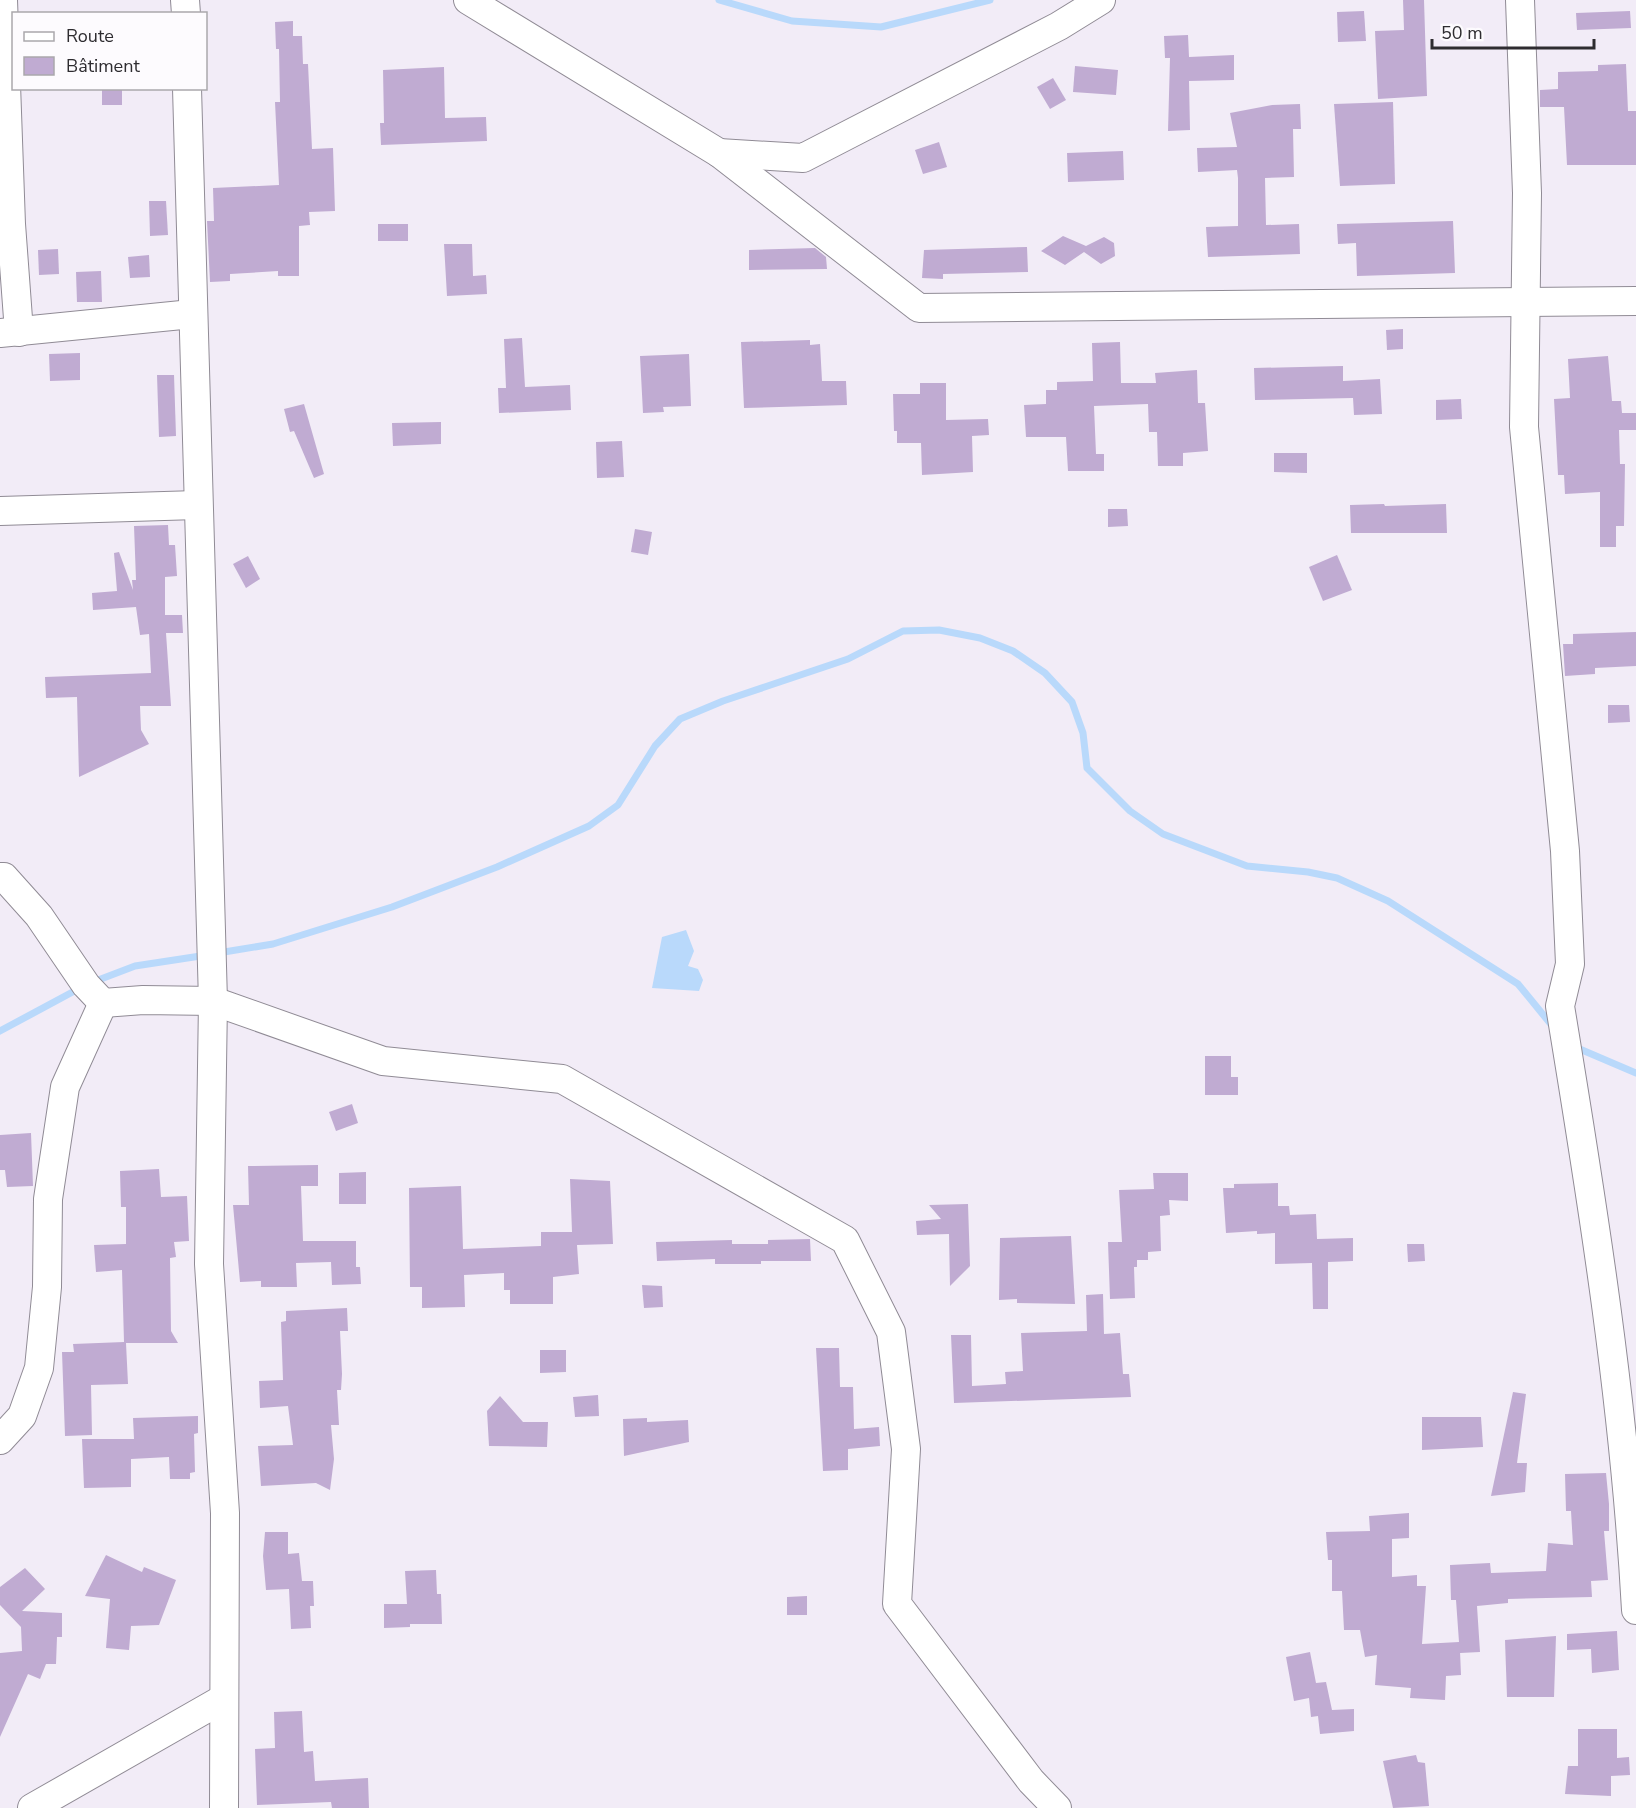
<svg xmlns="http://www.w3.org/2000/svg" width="1636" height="1808" font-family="'Nunito Sans',sans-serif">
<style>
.water{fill:#b9d9fb}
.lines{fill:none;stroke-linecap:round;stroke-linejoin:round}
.stream{stroke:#b9d9fb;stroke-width:7}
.building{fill:#c0abd2}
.minor-casing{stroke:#908b95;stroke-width:30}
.minor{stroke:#fff;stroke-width:28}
</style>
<rect width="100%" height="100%" fill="#f2ecf7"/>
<!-- water -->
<path class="water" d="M686,930L694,951L688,966L698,969L703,980L699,991L652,988L662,937Z"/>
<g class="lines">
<!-- stream -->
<g class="stream">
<path d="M719,0L792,21L881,27L990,0"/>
<path d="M218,953L273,944L392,907L497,867L589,826L618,805L655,746L680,719L723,701L848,659L903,631L939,630L980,638L1013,651L1045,673L1072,702L1083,733L1087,768L1130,811L1163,834L1247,866L1308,872L1337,878L1388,901L1518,984L1554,1028"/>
<path d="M93,982L135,966L207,955"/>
<path d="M0,1031L80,988"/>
<path d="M1575,1047L1636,1073"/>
</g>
</g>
<!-- building -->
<g class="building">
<path d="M1403,0H1424L1427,96L1378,99L1375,31L1404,30Z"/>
<path d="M1364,11L1366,41L1338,42L1337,12Z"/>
<path d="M1630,11L1631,28L1577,30L1576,13Z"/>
<path d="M293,21V36H302L303,64H308L312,149L333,148L335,211L309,212L310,225L299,226V276H278V271L230,274V281L210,282L207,221H214L213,188L279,185L275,102H280L279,49H276L275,22Z"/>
<path d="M1188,35L1189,57L1234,55V80L1189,81L1190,130L1168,131L1170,58H1165L1164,36Z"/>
<path d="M1626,64L1628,111H1636V165H1567L1564,107H1540V90L1558,89V72L1598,71V65Z"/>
<path d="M1075,66L1118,70L1116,95L1073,92Z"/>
<path d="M444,67L445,118L486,117L487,141L381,145L380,123H384L383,70Z"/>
<path d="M1053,78L1066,100L1050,109L1037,87Z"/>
<rect x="102" y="88" width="20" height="17"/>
<path d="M1393,102L1395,184L1340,186L1334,104Z"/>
<path d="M1300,104L1301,129H1293L1294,177L1265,178L1266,225L1299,224L1300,254L1208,257L1206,227L1238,226V178L1237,170L1198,172L1197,148L1237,147L1230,113L1272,105Z"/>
<path d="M939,142L947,167L923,174L915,150Z"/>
<path d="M1123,151L1124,180L1068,182L1067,153Z"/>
<path d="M149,201H166L168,235L150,236Z"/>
<path d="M1453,221L1455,273L1357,276L1356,243L1338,244L1337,224Z"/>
<rect x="378" y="224" width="30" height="17"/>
<path d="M1063,236L1086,246L1104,237L1114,243L1115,256L1101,264L1084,252L1065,265L1041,251Z"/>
<path d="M444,244H472L473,276L486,275L487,294L447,296Z"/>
<path d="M1027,247L1028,272L943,274V279L922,278L924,250Z"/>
<path d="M815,248L826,257L827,269L749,270V250Z"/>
<path d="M58,249L59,274L39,275L38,250Z"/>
<path d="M149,255L150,277L130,278L128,257Z"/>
<path d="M101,271L102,302H77L76,272Z"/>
<path d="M1403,329V349L1387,350L1386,330Z"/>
<path d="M522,338L525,387L570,385L571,410L499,413L498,388H506L504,339Z"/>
<path d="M810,340V345L820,344L822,381H846L847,405L744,408L741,342Z"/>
<path d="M1120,342L1121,383H1156L1155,373L1197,370L1198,403H1205L1208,451L1183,453V466H1158L1157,432H1149L1148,404L1094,406L1096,454H1104V471H1068L1066,437H1026L1024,405L1046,404V390H1057V382L1093,381L1092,343Z"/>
<path d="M80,353V380L50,381L49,354Z"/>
<path d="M689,354L691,406L663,407L664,412L643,413L640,356Z"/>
<path d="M1608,356L1612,401H1621L1622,413H1636V430H1619L1620,464H1625L1624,526H1616V547H1600V492L1565,494L1564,475H1558L1554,399L1570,398L1568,359Z"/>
<path d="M1343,366V381L1380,379L1382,414L1354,415L1353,398L1255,400L1254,368Z"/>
<path d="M157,375H174L176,436L159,437Z"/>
<path d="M920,383H946V420L988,419L989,435L972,436L973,472L922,475L921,443H897V431H894L893,394H920Z"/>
<path d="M1461,399L1462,419L1436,420V400Z"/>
<path d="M304,404L324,474L314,478L294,431L290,432L284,409Z"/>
<path d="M441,422V444L393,446L392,423Z"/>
<path d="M622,441L624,477L597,478L596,442Z"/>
<path d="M1274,453H1307V473L1274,472Z"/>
<path d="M1384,504L1385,506L1446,504L1447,533H1351L1350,505Z"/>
<path d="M1108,509H1127L1128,526L1108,527Z"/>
<path d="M168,525L169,545H175L177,576L165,577V615H182L183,633H166L171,706H140L141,730L149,744L79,777L77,697L46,698L45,677L151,673L149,634L140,635L136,607L93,610L92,593L117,591L114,553L119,552L133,590L132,580H136L134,526Z"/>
<path d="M635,529L652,532L648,555L631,552Z"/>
<path d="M1337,555L1352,590L1323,601L1309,567Z"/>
<path d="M248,556L260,579L246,588L233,564Z"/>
<path d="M1636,632V666L1595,668V674L1565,676L1563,644H1573V634Z"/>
<path d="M1608,705H1629L1630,722L1608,723Z"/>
<path d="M1205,1056H1231V1077H1238V1095H1205Z"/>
<path d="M352,1104L358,1123L336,1131L329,1112Z"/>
<path d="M31,1133L33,1186L7,1187L5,1170H0V1135Z"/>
<path d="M318,1165V1186H301L303,1241H356V1267H360L361,1284L332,1285L331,1262L296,1263L297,1287H261V1281L240,1282L233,1205H249L248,1166Z"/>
<path d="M159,1169L161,1197L187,1196L189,1241L174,1242L176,1257L170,1258L171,1331L178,1343H126L128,1384L91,1385L92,1435L65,1436L62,1352H74L73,1344L124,1342L122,1270L96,1272L94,1245L126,1244V1207H121L120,1171Z"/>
<path d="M366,1172V1204H339V1173Z"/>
<path d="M1153,1173H1188V1201L1169,1200L1170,1215L1160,1216L1161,1251L1148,1252V1260H1137V1267H1134L1135,1298L1110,1299L1108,1242H1122L1119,1190L1154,1189Z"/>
<path d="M570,1179L610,1181L613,1244L577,1245L579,1274L553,1277V1304H510V1290H504V1273L464,1275L465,1307L422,1308V1287H410L409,1188L461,1186L463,1249L541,1246V1232H572Z"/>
<path d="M1278,1183V1206H1289L1290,1215L1316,1214L1317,1239L1353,1238V1261L1328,1262V1309H1313L1312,1263L1275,1264V1233L1257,1234V1231L1226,1233L1223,1188H1234V1184Z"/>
<path d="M968,1204L970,1266L950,1286L949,1234L917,1235L916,1221L941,1219L929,1205Z"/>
<path d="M1071,1236L1075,1304L1017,1303V1299L999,1300L1000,1238Z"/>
<path d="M810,1239L811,1261H761V1264H715V1259L657,1261L656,1242L732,1240V1244H768V1240Z"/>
<path d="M1407,1244H1424L1425,1261L1408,1262Z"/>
<path d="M642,1285L662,1286L663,1307L644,1308Z"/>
<path d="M1103,1294L1104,1334L1120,1333L1123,1374H1129L1131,1397L954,1403L951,1335H971L972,1386L1006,1384L1005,1372L1023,1371L1021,1333L1087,1331L1086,1295Z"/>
<path d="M347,1308L348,1331H340L342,1374L341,1390H337L339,1425H331L334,1459L330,1490L316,1483L261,1486L258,1446L293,1445L288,1406L260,1408L259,1381L283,1380L281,1322L286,1321V1311Z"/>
<path d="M816,1348H839L840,1387H853L854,1429L879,1427L880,1446L848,1449V1470L823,1471Z"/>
<path d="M540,1350H566V1372L540,1373Z"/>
<path d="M1513,1392L1526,1394L1517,1463H1527L1525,1492L1491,1496Z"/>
<path d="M598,1395L599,1416L575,1417L573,1397Z"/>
<path d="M500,1396L523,1422H548L547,1447L489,1446L487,1411Z"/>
<path d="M198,1416V1433L194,1434L195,1472L190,1473V1479H170L169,1457L131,1459V1487L84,1488L82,1439H134L133,1418Z"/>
<path d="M1422,1417H1481L1483,1447L1422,1450Z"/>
<path d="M647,1418V1422L688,1420L689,1442L624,1456L623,1419Z"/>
<path d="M1606,1473L1609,1504V1531H1604L1608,1580L1591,1581L1592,1597L1508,1599V1603L1477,1606L1480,1652L1460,1653V1651L1461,1675L1446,1676L1445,1700L1410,1698L1411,1688L1375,1685L1377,1655L1365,1657L1360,1630H1344L1342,1591H1332V1560H1328L1326,1532L1370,1531L1369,1516L1409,1513V1538L1392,1539V1577L1417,1575V1586H1426L1422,1644L1459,1642L1456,1600H1451L1450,1565L1490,1563L1491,1573L1546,1571L1548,1543L1573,1545L1571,1511H1566L1565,1474Z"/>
<path d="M265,1532H288V1554L299,1553L302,1581H313L314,1606H310L311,1628L291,1629L289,1589L266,1590L263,1556Z"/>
<path d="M106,1555L142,1572L144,1567L176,1580L159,1625L131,1626L129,1650L106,1648L110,1599L85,1596Z"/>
<path d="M25,1568L45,1589L22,1611L62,1613V1637H57L56,1664H46L40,1679L28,1674L0,1737V1653L22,1651L21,1627L0,1605V1587Z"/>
<path d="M436,1570L437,1594H441L442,1624H410V1627L384,1628V1604H407L405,1571Z"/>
<path d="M807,1596V1615H787V1597Z"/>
<path d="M1617,1631L1619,1670L1592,1673L1591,1649L1567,1650V1634Z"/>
<path d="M1556,1636L1554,1697H1507L1505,1640Z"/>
<path d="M1310,1652L1316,1683L1326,1682L1332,1710L1354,1709V1731L1320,1734L1318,1716L1311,1717L1309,1698L1294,1701L1286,1657Z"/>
<path d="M302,1711L304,1752L313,1751L315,1781L368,1778L369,1808H332L331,1802L257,1805L255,1749L275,1748L274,1712Z"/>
<path d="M1578,1729H1617V1758L1629,1757L1630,1775L1611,1776V1796L1565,1794L1568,1766H1578Z"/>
<path d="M1416,1755L1418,1762L1425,1763L1429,1806L1393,1808L1383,1761Z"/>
</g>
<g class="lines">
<defs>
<g id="minor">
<path d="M3,0L11,224L19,332"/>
<path d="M185,0L186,14"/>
<path d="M468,0L719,153L919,308L1636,301"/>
<path d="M1520,0L1527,193L1524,427L1565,851L1570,964L1560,1006C1593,1206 1625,1407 1636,1610"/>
<path d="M187,88L213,1001L209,1264L225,1513L224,1808"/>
<path d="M719,153L803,158L1059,26L1101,0"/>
<path d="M0,333L192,314"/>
<path d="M0,511L197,505"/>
<path d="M0,877H4L39,916L86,985L103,1003L143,1000L213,1001L383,1061L562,1079L845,1240L891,1332L906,1449L897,1604L1031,1781L1057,1808"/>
<path d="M0,1440L22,1416L39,1368L47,1287L48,1199L65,1087L103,1003"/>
<path d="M32,1808L223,1699"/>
</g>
</defs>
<!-- minor casing -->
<use href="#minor" class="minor-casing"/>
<!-- minor -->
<use href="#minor" class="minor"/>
</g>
<!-- legend -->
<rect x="12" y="12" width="195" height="78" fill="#fdfbfe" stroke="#aaa8ac" stroke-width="1.5"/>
<rect x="24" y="32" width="30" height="9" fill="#ffffff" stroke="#aaa8ac" stroke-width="1.5"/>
<text x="66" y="42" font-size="18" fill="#2e2c30">Route</text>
<rect x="24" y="57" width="30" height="18" fill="#c0abd2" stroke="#aaa8ac" stroke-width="1.5"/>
<text x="66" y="72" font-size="18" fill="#2e2c30">Bâtiment</text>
<!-- scale -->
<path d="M1432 39v9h162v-9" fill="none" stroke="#2e2c30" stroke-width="3"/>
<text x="1441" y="39" font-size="18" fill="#2e2c30" stroke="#fdfbfe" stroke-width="4.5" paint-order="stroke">50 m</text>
</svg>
